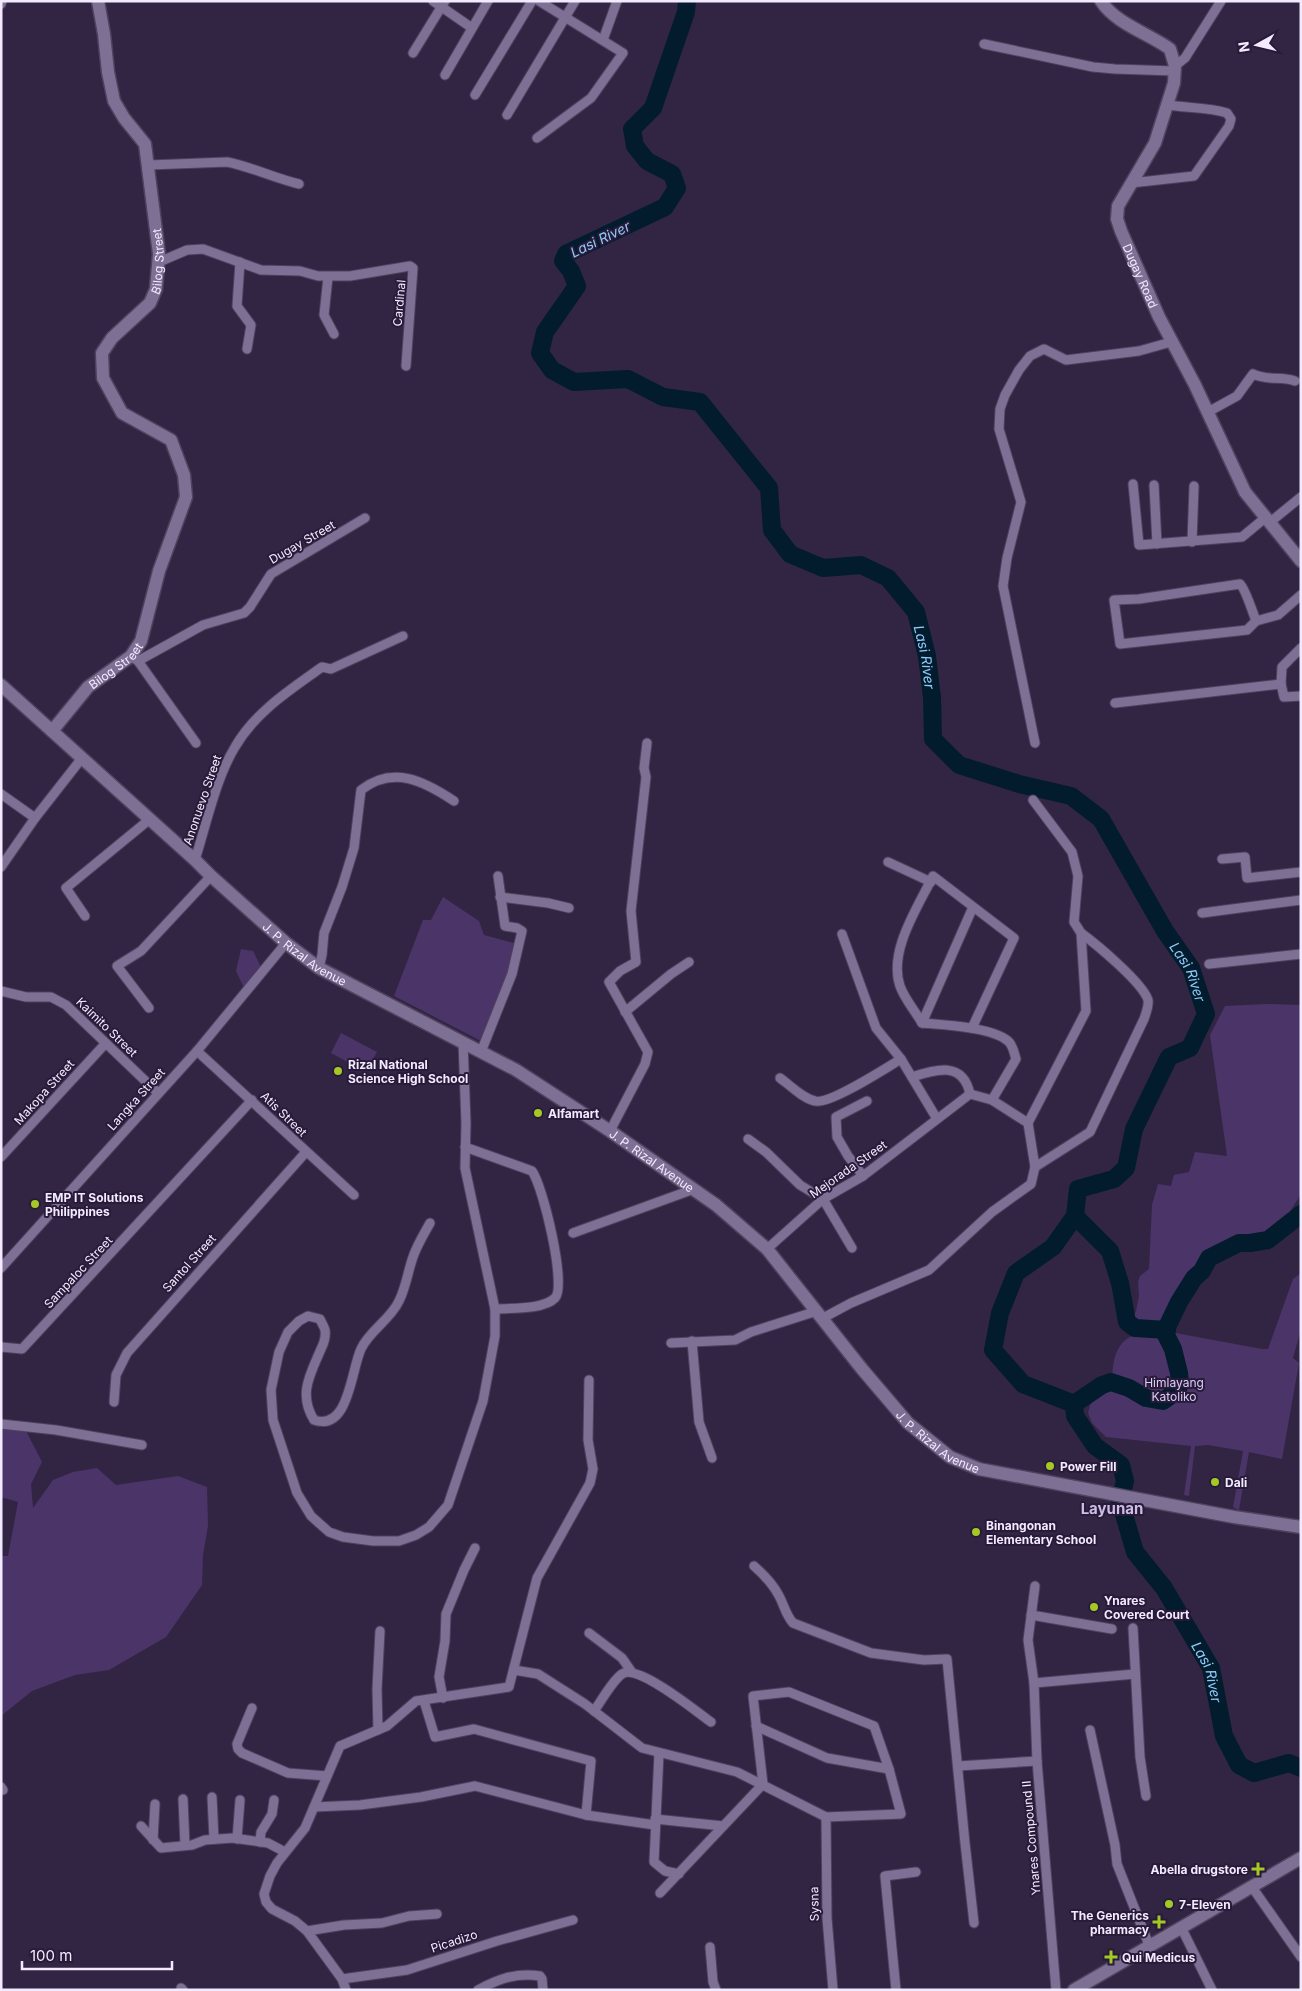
<svg xmlns="http://www.w3.org/2000/svg" width="1302" height="1991" font-family="Inter,sans-serif">
<style>
.green{fill:#4b3468}
.lines{fill:none;stroke-linecap:round;stroke-linejoin:round}
.river{stroke:#021c2e;stroke-width:18}
.street-casing{stroke:#4e425d;stroke-width:11}
.secondary-casing{stroke:#4e425d;stroke-width:15}
.street{stroke:#7e7095;stroke-width:9}
.secondary{stroke:#7e7095;stroke-width:12}
.poi-dot{fill:#a4c824;stroke:#281b3a;stroke-width:2}
.labels{text-anchor:middle;dominant-baseline:central;stroke-width:4;stroke-linejoin:round;paint-order:stroke}
.street-label{font-size:12px;fill:#f2eaff;stroke:#281b3a}
.poi-label{font-size:12px;font-weight:bold;fill:#f2eaff;stroke:#281b3a;text-anchor:start}
.park-label{font-size:12px;fill:#ddcef8;stroke:#281b3a}
.water-label{font-size:14px;font-style:italic;fill:#8fcaf8;stroke:#281b3a}
.quarter-label{font-size:15px;font-weight:bold;fill:#cdbee6;stroke:#281b3a}
</style>
<rect width="100%" height="100%" fill="#322544"/>
<!-- green -->
<g class="green">
<path d="M443,897L479,921L484,935L517,944L513,960L483,1042L394,996L423,920H431Z"/>
<path d="M241,949L253,951L261,967L248,985L243,986L236,971Z"/>
<path d="M1266,1004L1301,1005V1194L1286,1218L1276,1228L1240,1240L1206,1257L1176,1300L1169,1318L1163,1323V1332H1170L1262,1349H1268L1293,1279L1301,1273V1329L1293,1358L1299,1363L1282,1459L1249,1452L1239,1510L1233,1507L1243,1451L1208,1445L1195,1446L1189,1496L1184,1495L1191,1446L1106,1437L1092,1423L1088,1413L1090,1405L1097,1396L1104,1391L1114,1389C1110,1374 1113,1347 1128,1338C1133,1335 1141,1334 1147,1332L1146,1324L1131,1321L1136,1311L1139,1296L1138,1282L1140,1276L1149,1269L1152,1205L1158,1184L1171,1186L1174,1175L1189,1172L1195,1152L1227,1156L1210,1035L1225,1006Z"/>
<path d="M341,1033L377,1052L366,1072L331,1053Z"/>
<path d="M1,1421L25,1429L42,1462L31,1484L33,1508L53,1480L73,1472L97,1468L116,1485L178,1476L207,1487L208,1526L203,1555L202,1585L166,1637L109,1670L75,1675L32,1691L1,1716V1556H8L18,1502L1,1497Z"/>
</g>
<g class="lines">
<!-- river -->
<g class="river">
<path id="s1" d="M687,1L686,12L653,108L632,129L635,146L647,161L672,174L677,188L665,207L566,254L563,261L571,271L577,286L545,332L540,353L552,370L574,382L628,379L663,397L700,402L769,488L772,530L790,554L823,568L861,565L888,578L916,612L927,656L932,698L933,739L959,765L1019,784L1071,796L1101,819L1165,931L1191,968L1206,1014L1190,1048L1169,1057L1134,1129L1126,1168L1114,1179L1078,1189L1075,1216L1053,1247L1016,1273L1000,1313L993,1350L1023,1384L1074,1404"/>
<path id="s2" d="M1301,1214L1268,1240L1250,1243H1239L1209,1258L1202,1271L1194,1278L1179,1302L1167,1327L1166,1335L1173,1349L1179,1373L1180,1383L1177,1391L1163,1401L1146,1398L1129,1388L1111,1382L1102,1385L1074,1404L1075,1416L1095,1446L1121,1465L1125,1481L1120,1501L1135,1552L1164,1588L1211,1668L1224,1736L1239,1765L1254,1773L1289,1763L1301,1768"/>
<path d="M1075,1216L1110,1251L1120,1283L1127,1322L1135,1328L1167,1330"/>
</g>
<defs>
<g id="street">
<path d="M433,1L472,28"/>
<path d="M1,4L2,1"/>
<path d="M603,40L617,1"/>
<path d="M984,44L1093,67L1115,69L1175,71"/>
<path d="M413,53L445,1"/>
<path d="M1175,66L1185,58L1221,1"/>
<path d="M445,75L488,1"/>
<path d="M475,95L532,1"/>
<path d="M507,115L575,1"/>
<path d="M537,138L591,98L623,53L539,1"/>
<path d="M149,165L227,162C252,167 274,178 299,184"/>
<path d="M1131,183L1194,176L1229,126L1231,119L1227,113C1208,107 1187,108 1167,105"/>
<path d="M159,262L187,250L203,249L261,270L300,271L318,276H350L410,266L413,268L406,366"/>
<path d="M240,262L237,306L251,325L247,349"/>
<path d="M328,277L324,315L334,334"/>
<path d="M1208,412L1237,396L1253,374C1267,381 1281,376 1295,381"/>
<path d="M1133,484L1139,545L1242,537L1265,518"/>
<path d="M1154,485L1157,544"/>
<path d="M1269,523L1301,497"/>
<path d="M1192,542L1194,486"/>
<path d="M1256,621C1253,613 1245,588 1240,584L1139,599L1114,600L1120,644L1247,630L1256,621L1278,615L1301,595"/>
<path d="M1301,648L1282,667L1281,684L1284,697L1301,696"/>
<path d="M131,656L138,661L203,625L244,613L250,607L271,574L365,518"/>
<path d="M138,661L196,743"/>
<path d="M1115,703L1281,684"/>
<path d="M1035,743L1003,586L1007,558L1021,502L999,429L1000,409L1005,395L1019,370L1030,356L1044,349L1066,360L1139,351L1171,342"/>
<path d="M1,794L35,818"/>
<path d="M1222,859L1245,857L1247,878L1301,872"/>
<path d="M195,860C206,825 216,778 235,747C255,712 290,690 322,667L331,669L403,636"/>
<path d="M888,862L931,882"/>
<path d="M1,867L35,818L82,758"/>
<path d="M500,897L548,903L569,908"/>
<path d="M1202,913L1301,900"/>
<path d="M85,916L66,888L150,819"/>
<path d="M842,934L876,1028L901,1059L937,1119"/>
<path d="M1209,964L1301,954"/>
<path d="M319,968L322,955L324,933L342,887L354,848L361,790C393,765 424,781 454,801"/>
<path d="M1,991L26,997H51L66,1005L158,1093"/>
<path d="M149,1008L117,966L141,951L211,876"/>
<path d="M625,1012L671,974L689,962"/>
<path d="M922,1023C915,1011 904,998 900,986C888,951 918,907 933,876L1014,938L972,1028"/>
<path d="M922,1023C943,1025 992,1027 1008,1041C1013,1045 1014,1053 1016,1059L992,1100"/>
<path d="M922,1023L973,907"/>
<path d="M197,1051L354,1195"/>
<path d="M481,1052L512,974L522,931L517,928L505,926L498,876"/>
<path d="M912,1077C936,1069 963,1061 970,1094"/>
<path d="M780,1078C790,1085 802,1098 815,1101C829,1105 886,1068 901,1059"/>
<path d="M970,1094L992,1100L1028,1123"/>
<path d="M610,1131L645,1064L648,1052L609,982L620,971L636,962L631,911L646,777L644,768L647,743"/>
<path d="M748,1139L766,1152L800,1185L823,1199L852,1248"/>
<path d="M465,1147L532,1171C543,1186 567,1286 555,1298C543,1310 510,1308 495,1309"/>
<path d="M1,1157L105,1044"/>
<path d="M1035,1167L1090,1132L1144,1019C1146,1013 1149,1006 1148,1000C1143,983 1096,944 1081,933"/>
<path d="M863,1176L848,1156L837,1137L836,1117L867,1101"/>
<path d="M430,1223C424,1234 417,1245 413,1257C408,1271 406,1287 399,1301C391,1319 369,1331 361,1349C351,1370 349,1432 314,1420C298,1394 310,1375 321,1349C324,1343 326,1336 325,1330C324,1326 321,1322 320,1319L308,1316L299,1321L288,1332L279,1352L271,1390L273,1420L297,1493L311,1516L329,1532L343,1537L373,1541H399L416,1535L429,1527L448,1505L483,1401L495,1336V1309L465,1168L466,1123L463,1042"/>
<path d="M573,1233L694,1189"/>
<path d="M767,1249L823,1199L863,1176L970,1094"/>
<path d="M1,1268L197,1051L286,943"/>
<path d="M823,1318L851,1303L929,1270L992,1212L1031,1184L1035,1167L1028,1123L1086,1011L1081,933L1074,922L1078,876L1072,852L1033,800"/>
<path d="M692,1341L699,1422L712,1458"/>
<path d="M671,1343L735,1340L751,1332L817,1311"/>
<path d="M1,1347L22,1349L252,1100"/>
<path d="M114,1402L116,1375L127,1353L306,1152"/>
<path d="M1,1424L56,1430L142,1445"/>
<path d="M754,1566C763,1574 772,1583 778,1594C784,1604 785,1614 793,1623L871,1653L924,1660L947,1659L965,1843L974,1923"/>
<path d="M1035,1586L1028,1640L1034,1683L1037,1761L1056,1990"/>
<path d="M1031,1615L1112,1629"/>
<path d="M1133,1628L1140,1757L1146,1796"/>
<path d="M589,1633L622,1658L631,1671"/>
<path d="M514,1670L538,1674L585,1704L642,1748L737,1772L826,1817L901,1814L889,1769L874,1726L789,1692L753,1696L763,1784L660,1893"/>
<path d="M1034,1683L1135,1674"/>
<path d="M443,1698L439,1677L445,1641L446,1614L464,1570L475,1548"/>
<path d="M424,1701L435,1737L474,1729L591,1761L586,1815"/>
<path d="M252,1708L237,1744L238,1749L242,1753L288,1773L327,1776"/>
<path d="M594,1711C602,1700 612,1681 622,1674C637,1663 697,1712 711,1722"/>
<path d="M756,1726L827,1758L889,1769"/>
<path d="M378,1730L377,1689L380,1631"/>
<path d="M1090,1730L1115,1845L1117,1864L1149,1945"/>
<path d="M659,1753L654,1862L665,1871L679,1874"/>
<path d="M958,1766L1037,1761"/>
<path d="M1,1787L3,1790"/>
<path d="M212,1797L214,1839"/>
<path d="M183,1799L185,1845"/>
<path d="M314,1807L360,1805L421,1797L475,1786L586,1815L655,1825"/>
<path d="M826,1817L827,1918L833,1990"/>
<path d="M655,1819L723,1826"/>
<path d="M141,1826L161,1848L192,1845L205,1840L233,1838L268,1843L285,1852"/>
<path d="M237,1839L240,1800"/>
<path d="M153,1840L155,1804"/>
<path d="M260,1842L261,1832L272,1814L274,1800"/>
<path d="M1252,1887L1301,1957"/>
<path d="M1182,1929L1212,1990"/>
<path d="M307,1931L344,1925L382,1923L409,1916L437,1914"/>
<path d="M710,1947L713,1982L716,1990"/>
<path d="M342,1979L407,1970L497,1941L573,1920"/>
<path d="M181,1988L183,1990"/>
<path d="M346,1990L342,1979L307,1931L295,1921L272,1909L266,1902L264,1894L270,1876L277,1863L305,1828L340,1746L387,1726L416,1701L509,1687L537,1578L590,1483L593,1469L588,1440L589,1380"/>
<path d="M478,1990C498,1979 517,1972 540,1976L542,1979L543,1990"/>
<path d="M896,1990L885,1876L916,1872"/>
</g>
<g id="secondary">
<path id="s3" d="M1101,1C1116,24 1148,33 1170,49L1175,66L1174,83L1155,143L1118,206L1117,219L1121,231L1159,317L1195,385L1245,492L1301,561"/>
<path id="s4" d="M1,685L195,860L211,876L286,943L319,968L516,1070L610,1131L716,1205L767,1249L862,1369L908,1423L950,1457L979,1469L1234,1517L1301,1527"/>
<path id="s5" d="M52,731L88,687L131,656L141,641L159,571L186,497L184,475L171,440L122,413L103,378L102,353L112,338L150,303L156,289L159,254L145,144L124,118L114,101L108,72L104,34L98,1"/>
<path d="M1074,1990L1301,1858"/>
</g>
</defs>
<!-- street casing -->
<use href="#street" class="street-casing"/>
<!-- secondary casing -->
<use href="#secondary" class="secondary-casing"/>
<!-- street -->
<use href="#street" class="street"/>
<!-- secondary -->
<use href="#secondary" class="secondary"/>
</g>
<!-- markers -->
<g class="poi-dot">
<circle cx="338" cy="1071" r="5"/>
<circle cx="538" cy="1113" r="5"/>
<circle cx="35" cy="1204" r="5"/>
<circle cx="1050" cy="1466" r="5"/>
<circle cx="1215" cy="1482" r="5"/>
<circle cx="976" cy="1532" r="5"/>
<circle cx="1094" cy="1607" r="5"/>
<path d="M1255.5 1861.5h5v5h5v5h-5v5h-5v-5h-5v-5h5z"/>
<circle cx="1169" cy="1904" r="5"/>
<path d="M1156.5 1914.5h5v5h5v5h-5v5h-5v-5h-5v-5h5z"/>
<path d="M1108.5 1949.5h5v5h5v5h-5v5h-5v-5h-5v-5h5z"/>
</g>
<g class="labels">
<!-- street labels -->
<g class="street-label">
<text stroke="none"><textPath href="#s5" startOffset="572">Bilog Street</textPath></text>
<text stroke="none"><textPath href="#s3" startOffset="330">Dugay Road</textPath></text>
<text transform="translate(399 303) rotate(-85)">Cardinal</text>
<text transform="translate(302 542) rotate(-30)">Dugay Street</text>
<text stroke="none"><textPath href="#s5" startOffset="92">Bilog Street</textPath></text>
<text transform="translate(202 800) rotate(-71)">Anonuevo Street</text>
<text stroke="none"><textPath href="#s4" startOffset="406">J. P. Rizal Avenue</textPath></text>
<text transform="translate(107 1027) rotate(44)">Kaimito Street</text>
<text transform="translate(44 1092) rotate(-48)">Makopa Street</text>
<text transform="translate(136 1099) rotate(-48)">Langka Street</text>
<text transform="translate(284 1114) rotate(44)">Atis Street</text>
<text stroke="none"><textPath href="#s4" startOffset="811">J. P. Rizal Avenue</textPath></text>
<text transform="translate(848 1169) rotate(-35)">Mejorada Street</text>
<text transform="translate(189 1263) rotate(-48)">Santol Street</text>
<text transform="translate(78 1272) rotate(-47)">Sampaloc Street</text>
<text stroke="none"><textPath href="#s4" startOffset="1216">J. P. Rizal Avenue</textPath></text>
<text transform="translate(1031 1838) rotate(-95)">Ynares Compound II</text>
<text transform="translate(814 1904) rotate(-91)">Sysna</text>
<text transform="translate(454 1941) rotate(-18)">Picadizo</text>
</g>
<!-- poi labels -->
<g class="poi-label">
<text x="348" y="1064">Rizal National<tspan x="348" dy="14">Science High School</tspan></text>
<text x="548" y="1113">Alfamart</text>
<text x="45" y="1197">EMP IT Solutions<tspan x="45" dy="14">Philippines</tspan></text>
<text x="1060" y="1466">Power Fill</text>
<text x="1225" y="1482">Dali</text>
<text x="986" y="1525">Binangonan<tspan x="986" dy="14">Elementary School</tspan></text>
<text x="1104" y="1600">Ynares<tspan x="1104" dy="14">Covered Court</tspan></text>
<text x="1248" y="1869" text-anchor="end">Abella drugstore</text>
<text x="1179" y="1904">7-Eleven</text>
<text x="1149" y="1915" text-anchor="end">The Generics<tspan x="1149" dy="14">pharmacy</tspan></text>
<text x="1122" y="1957">Qui Medicus</text>
</g>
<!-- park labels -->
<g class="park-label">
<text x="1174" y="1382">Himlayang<tspan x="1174" dy="14">Katoliko</tspan></text>
</g>
<!-- water labels -->
<g class="water-label">
<text transform="translate(600 239) rotate(-26)">Lasi River</text>
<text stroke="none"><textPath href="#s1" startOffset="1021">Lasi River</textPath></text>
<text stroke="none"><textPath href="#s1" startOffset="1471">Lasi River</textPath></text>
<text stroke="none"><textPath href="#s2" startOffset="682">Lasi River</textPath></text>
</g>
<!-- quarter labels -->
<g class="quarter-label">
<text x="1112" y="1508">Layunan</text>
</g>
</g>
<!-- border -->
<rect width="1302" height="1991" fill="none" stroke="#f2eaff" stroke-width="5"/>
<!-- north arrow -->
<g transform="translate(1257 45) rotate(262)" stroke="#281b3a" stroke-width="4" paint-order="stroke">
<path d="M0-4L9 19L0 12L-9 19Z" fill="#f2eaff"/>
<text y="-8" font-size="14" font-weight="bold" text-anchor="middle" fill="#f2eaff">N</text>
</g>
<!-- scale -->
<path d="M22 1961v8h150v-8" fill="none" stroke="#f2eaff" stroke-width="2.5"/>
<text x="30" y="1961" font-size="15" fill="#f2eaff" stroke="#281b3a" stroke-width="4" paint-order="stroke">100 m</text>
</svg>
